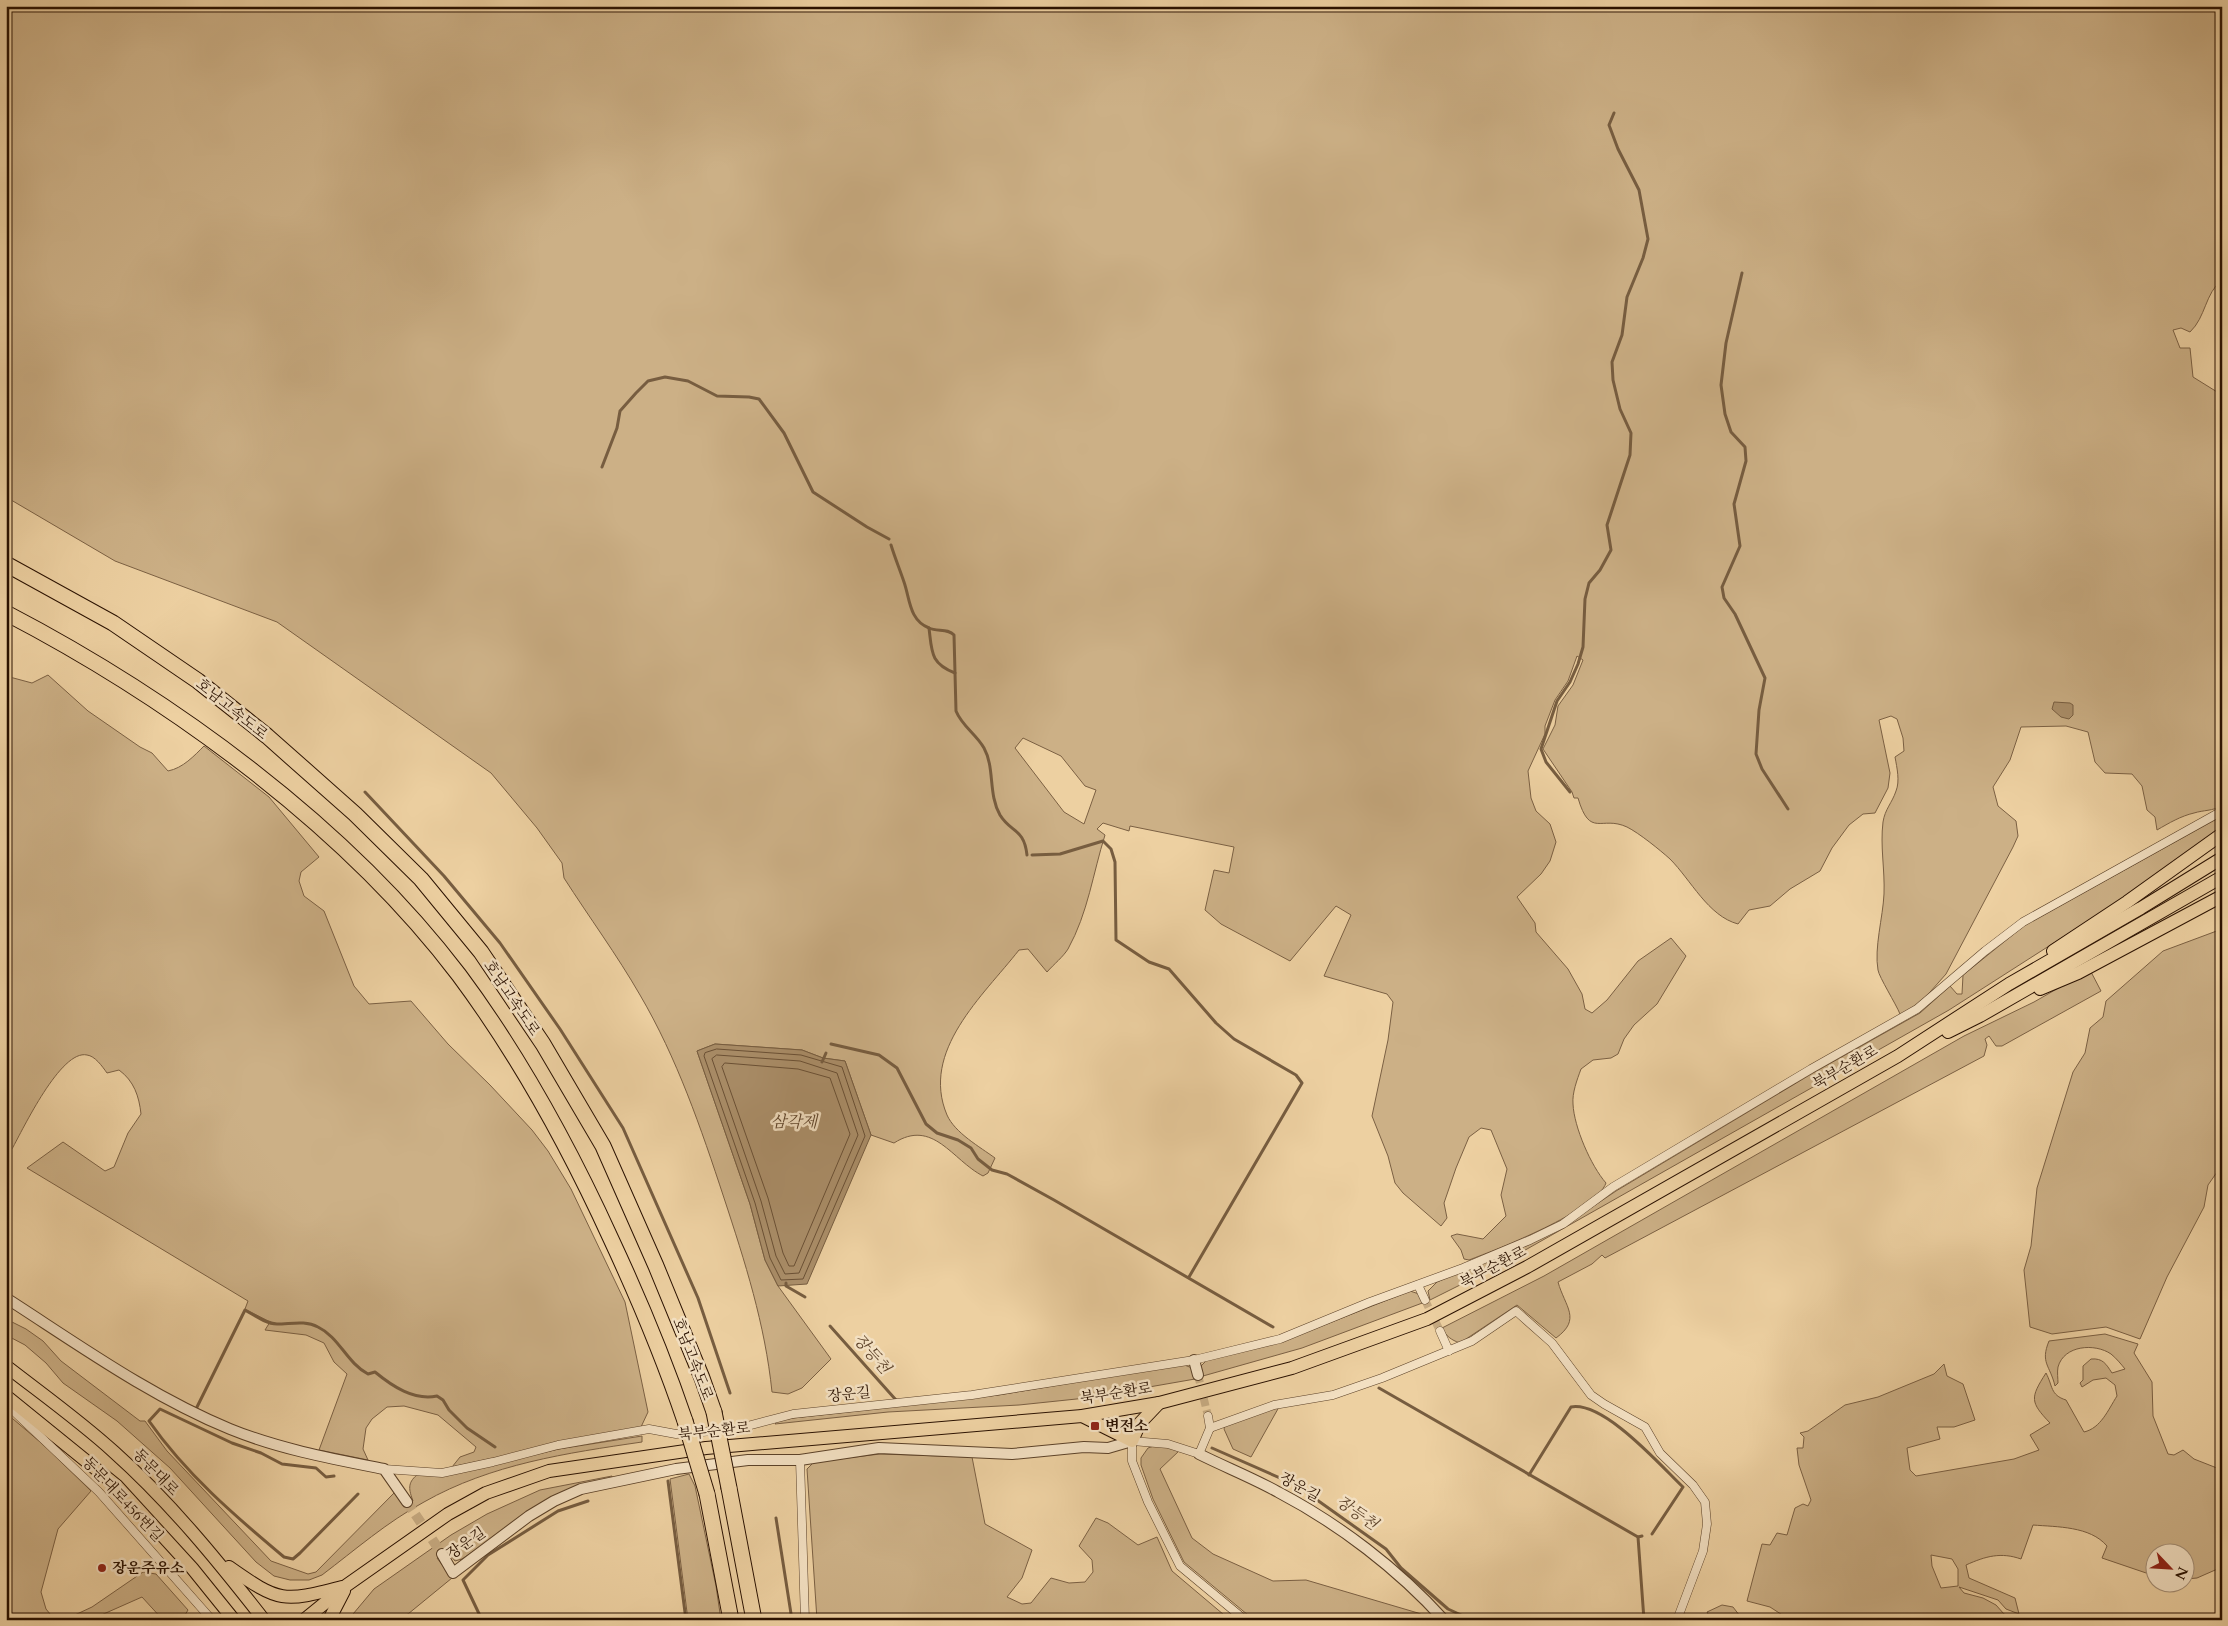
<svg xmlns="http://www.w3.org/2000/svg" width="2228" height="1626" font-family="Cardo,'Noto Serif KR',serif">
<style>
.green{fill:#ccb086;stroke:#7b6043;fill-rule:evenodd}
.water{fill:#ab8f6a;stroke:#775d40}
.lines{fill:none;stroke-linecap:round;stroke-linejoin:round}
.shore{stroke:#6a5035;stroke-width:1}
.stream{stroke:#775d40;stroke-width:3}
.minor-tunnel{stroke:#c6aa81;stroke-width:8;stroke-dasharray:8 4;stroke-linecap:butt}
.tertiary-tunnel{stroke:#c6aa81;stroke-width:10;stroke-dasharray:10 5;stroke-linecap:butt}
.minor-casing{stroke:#5b4128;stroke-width:9}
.tertiary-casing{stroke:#5b4128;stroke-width:12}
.primary-casing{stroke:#2a1100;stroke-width:14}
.motorway-casing{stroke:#2a1100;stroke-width:17}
.minor{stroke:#f3e0c2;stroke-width:8}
.tertiary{stroke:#f3e0c2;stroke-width:10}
.primary{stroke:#edd0a1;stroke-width:12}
.motorway{stroke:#edd0a1;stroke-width:15}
.motorway-bridge-casing{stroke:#2a1100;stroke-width:17;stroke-linecap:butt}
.motorway-bridge{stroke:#edd0a1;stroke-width:15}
.poi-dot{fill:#8f2418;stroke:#f3e0c2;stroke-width:2}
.labels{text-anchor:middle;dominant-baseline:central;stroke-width:5;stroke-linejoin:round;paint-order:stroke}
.street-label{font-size:15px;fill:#2a1100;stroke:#f3e0c2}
.poi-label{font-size:15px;font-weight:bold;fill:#2a1100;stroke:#f3e0c2;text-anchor:start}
.water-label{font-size:16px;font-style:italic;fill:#5e432a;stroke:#f3e0c2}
</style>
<rect width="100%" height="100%" fill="#edd0a1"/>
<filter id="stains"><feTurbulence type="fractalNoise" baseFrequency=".004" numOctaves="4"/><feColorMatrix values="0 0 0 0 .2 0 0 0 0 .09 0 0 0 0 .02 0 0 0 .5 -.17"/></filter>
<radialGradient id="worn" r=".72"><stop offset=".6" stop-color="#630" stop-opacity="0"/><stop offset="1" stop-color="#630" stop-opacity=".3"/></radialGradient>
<!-- green -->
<g class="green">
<path d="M6,6H2222V280C2205,293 2206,317 2190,332L2181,328L2173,330L2180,348H2190L2193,377L2222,395V806C2212,811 2204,810 2194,813C2181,816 2169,823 2157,830L2155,817L2147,810L2142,786L2132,774L2105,773L2095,762L2088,732L2066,726L2021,727L2010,760L1993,787L1998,806L2016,821L2018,836L2013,847L1946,974L1923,1000L1903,1015L1900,1014C1896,1004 1879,977 1878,970C1874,948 1883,917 1884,894C1885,870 1880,846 1883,822C1885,809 1892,803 1896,791C1900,781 1897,768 1895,757L1904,751L1903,738L1897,719L1891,716L1879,720L1890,773L1888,788L1875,813L1863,814L1849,825L1832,848L1820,871L1790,889L1770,906L1749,910L1738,924C1708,916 1691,880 1670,859C1660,850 1639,833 1627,827C1601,815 1590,839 1578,798H1574L1572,792L1543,749L1555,725L1558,706L1573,685L1583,660L1577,656L1568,681L1555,700L1545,726V734L1528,771L1531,798L1536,811L1550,824L1556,842L1550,861L1541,874L1517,897L1535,923L1536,932L1568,969L1582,994L1585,1009L1592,1013L1607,1000L1638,961L1671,938L1686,956L1657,1004L1634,1025L1624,1039L1618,1054L1611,1058L1593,1060L1581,1069C1577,1080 1572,1093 1573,1104C1574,1127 1591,1166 1606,1183C1596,1211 1498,1249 1469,1260L1464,1259L1461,1250L1451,1236L1457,1234L1483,1239L1506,1216L1501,1195L1507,1169L1491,1130L1481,1128L1469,1137L1456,1168L1444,1203L1447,1218L1441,1226L1403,1193L1395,1183L1388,1156L1372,1116L1388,1040L1393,1002L1387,994L1324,976L1351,915L1336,906L1290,961L1221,924L1205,910L1214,870L1229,873L1234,847L1130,826L1129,831L1103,823L1097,829L1105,835C1093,873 1088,913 1068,949C1063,957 1054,964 1047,972L1028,949L1019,950C983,996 920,1051 947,1115C955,1133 980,1147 995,1158L988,1173L983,1176C952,1160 933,1118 894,1143L871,1135L845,1061L823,1058L802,1050L715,1044L697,1051L750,1204L765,1260L778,1286L831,1359L802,1388L788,1394L772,1392C765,1324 745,1262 724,1198C701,1128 677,1058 640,995C617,955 589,917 564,878L562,863L537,828L491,773L277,622L115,561L6,497ZM1023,738L1061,756L1085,786L1096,790L1084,824L1064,812L1015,748Z"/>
<path d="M48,675L88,711L140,747L152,753L168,771C183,768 194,756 204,746L269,797L319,857L301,872L299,881L304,896L324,911L354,986L369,1004L411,1001L448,1044L490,1085L532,1130L548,1151L571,1189L625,1302L648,1412L641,1427L452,1467L460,1457L474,1452L476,1447L438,1415L404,1406L387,1407L372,1419L366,1428L363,1449L368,1460L319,1450L347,1374L334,1362L324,1343L306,1335L265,1330L270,1322L245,1309L248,1301L27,1168L63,1142L105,1171L114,1167L128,1133L141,1114C139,1096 134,1081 119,1070L107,1073C102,1066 95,1056 87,1055C61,1049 23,1129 12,1149L6,1152V676L32,683Z"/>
<path d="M2222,816V829L2124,898L1949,1010L1490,1270L1430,1300L1428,1291L1437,1282L1564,1226L1616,1191L1813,1073L1920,1013L1950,986L1957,994H1962L1963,975L2025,925Z"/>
<path d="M2222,929V1165L2208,1185L2204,1207L2167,1277L2140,1339L2106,1327L2052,1334L2030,1327L2024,1270L2031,1246L2037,1188L2073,1072L2085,1053L2090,1028L2103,1017L2106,1001L2163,951Z"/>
<path d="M2090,970L2101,991L2002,1046H1996L1989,1036L1985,1039L1987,1045L1984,1056L1605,1258L1602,1255L1592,1264L1558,1282C1565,1307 1582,1319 1556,1338L1517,1305L1460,1343C1451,1340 1446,1336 1442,1328L1544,1276L1964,1036L2034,1002Z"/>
<path d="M1410,1291L1422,1295L1425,1302L1302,1348L1203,1376L1201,1366L1207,1360L1281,1342Z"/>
<path d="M6,1319L26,1329L43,1341L61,1361L140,1421H145L167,1451L271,1561L308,1574L316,1572L395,1492L404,1505L413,1501C409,1490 407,1483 417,1475L440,1476L559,1449L642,1436V1442C567,1453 491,1464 424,1502C387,1522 355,1550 322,1575L309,1580H290L274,1576L256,1562L170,1468L117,1421L63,1383L46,1363L25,1345L6,1335Z"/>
<path d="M2105,1334L2138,1344L2134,1353L2152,1382L2153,1416L2168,1454L2174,1455L2183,1450L2194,1459L2222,1470V1567L2197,1578L2186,1579V1554H2156L2155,1576L2102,1558L2107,1546C2090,1526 2057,1527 2033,1525L2021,1559C2001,1552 1986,1556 1966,1565L1969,1578L2015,1598L2019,1614L2006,1609L1998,1600L1959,1587L1964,1593L1983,1598L1996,1605L2004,1614L2018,1620H1790L1770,1607L1747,1601L1762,1544L1770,1545L1777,1533L1787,1535L1795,1508L1803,1504L1808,1506L1811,1500L1799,1465L1797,1448H1803L1804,1437L1800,1433L1808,1431L1845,1405L1878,1397L1934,1374L1944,1364L1947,1376L1963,1384L1975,1420L1954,1427H1937L1940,1439L1907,1448L1910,1470L1916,1476L2014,1459L2039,1450L2030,1435L2050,1423C2030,1402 2030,1398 2046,1373C2053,1386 2050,1395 2066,1400L2084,1432C2101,1428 2108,1410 2117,1396L2115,1385L2106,1378L2093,1380L2082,1387L2080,1383L2083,1380V1366L2091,1359C2103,1358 2106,1364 2112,1373L2125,1369C2121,1364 2116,1358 2111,1354C2095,1343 2064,1345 2058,1367C2057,1372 2058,1379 2058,1383L2055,1386C2050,1365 2040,1363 2049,1341ZM1931,1555L1952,1559L1958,1569V1586L1941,1588L1932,1566Z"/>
<path d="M1182,1364L1192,1368L1195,1379L1086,1398L1019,1405L888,1412L775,1424L778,1421L793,1418L999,1395Z"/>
<path d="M1279,1407L1251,1457L1233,1449L1224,1429L1225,1425Z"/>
<path d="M6,1413L46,1447L91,1491L58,1529L41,1592L46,1609L55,1620H6Z"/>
<path d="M1154,1446H1167L1179,1451L1160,1469L1192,1538L1213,1554L1273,1581L1306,1580L1418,1613L1433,1620H1254L1184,1562L1153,1499L1141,1465V1458L1148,1448Z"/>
<path d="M880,1454L972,1457L985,1524L1032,1550L1022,1578L1007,1597L1022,1604L1031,1603L1051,1578L1069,1583L1085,1582L1093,1572L1092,1560L1079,1546L1096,1518L1108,1523L1138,1545L1157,1537L1172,1571L1230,1620H817L807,1469L814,1462Z"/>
<path d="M689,1474L695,1486L716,1586L721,1620H688L670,1479Z"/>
<path d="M612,1476V1478L552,1499L462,1559L455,1561L446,1550L437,1558L452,1578L408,1614L390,1620H348L374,1589L451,1535L487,1514L540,1490Z"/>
<path d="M143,1572L156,1574L188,1610L182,1620H163L142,1597L90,1620H64L92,1607Z"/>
<path d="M1722,1605L1733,1607L1743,1620H1711L1707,1612Z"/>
</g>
<!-- water -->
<g class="water">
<path d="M2054,702L2070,703L2073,705V715L2069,719L2061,717L2052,709Z"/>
<path d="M715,1044L802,1050L823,1058L845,1061L871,1135L807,1284L778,1286L765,1260L750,1204L697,1051Z"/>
</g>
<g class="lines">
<!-- shore -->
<g class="shore">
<path d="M717,1049L801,1055L842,1067L865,1136L803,1279L781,1280L770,1258L755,1203L704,1056L705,1053Z"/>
<path d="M717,1055L800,1061L837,1073L858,1135L799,1273L785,1274L776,1256L761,1201L712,1059Z"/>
<path d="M725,1063L798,1069L830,1078L850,1134L794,1266H789L783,1253L768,1198L722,1067Z"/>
</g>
<!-- stream -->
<g class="stream">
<path d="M1742,273L1726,343L1721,385L1725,414L1731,432L1745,447L1746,461L1734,504L1740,546L1722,587L1724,598L1735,614L1765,678L1759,710L1756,754L1762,769L1788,809"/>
<path d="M602,467L617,428L620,411L636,393L648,381L665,377L688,381L717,396L749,397L759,399L784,433L813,492L867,527L889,539"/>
<path d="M891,545C895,558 900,570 904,582C910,599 909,620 929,628C937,632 948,628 954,635L956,711C962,726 976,734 984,748C995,768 988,794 1000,815C1011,833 1024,828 1027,855"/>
<path d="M929,628C932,652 930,663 955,673"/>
<path d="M365,792L444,876L500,943L560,1029L623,1128L698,1298L730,1393"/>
<path d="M1570,792L1546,762L1541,749L1557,701L1570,682L1578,664L1583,647L1585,599L1589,583L1600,570L1611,550L1607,525L1630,455L1631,433L1620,409L1613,380L1612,362L1622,335L1627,297L1643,258L1648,239L1639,190L1618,149L1609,125L1614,113"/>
<path d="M1032,855L1060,854L1103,841L1111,849L1115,862L1116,940L1149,962L1169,969L1216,1023L1234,1039L1296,1075L1302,1083L1189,1277"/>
<path d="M831,1044L879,1055L897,1068L926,1124L937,1133L958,1140L971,1148L978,1159L992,1170L1007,1174L1054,1200L1273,1327"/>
<path d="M822,1062L826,1053"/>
<path d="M786,1283V1286L805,1297"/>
<path d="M830,1326L896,1400"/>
<path d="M1379,1388L1638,1537"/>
<path d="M197,1407L245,1310C254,1315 266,1324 277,1324C291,1324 305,1320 318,1327C339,1337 347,1363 368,1374L375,1372C392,1386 414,1401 437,1396L443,1400L449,1410L467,1428L495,1447"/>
<path d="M1212,1448L1296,1485L1386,1549L1401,1568L1448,1609L1472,1620"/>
<path d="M1529,1475L1571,1407C1604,1401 1660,1465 1683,1487L1652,1534"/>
<path d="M334,1476L326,1477L316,1468L282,1464L261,1453L232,1443L160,1409L149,1421C186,1474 235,1516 284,1557L293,1559L300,1553L358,1494"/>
<path d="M668,1481L686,1620"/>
<path d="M776,1518L792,1620"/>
<path d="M1642,1536L1638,1537L1644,1620"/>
<path d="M482,1620L463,1580L488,1555L558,1511L588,1501"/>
</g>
<!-- minor-tunnel -->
<g class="minor-tunnel">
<path d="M1425,1300L1440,1331"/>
<path d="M1198,1375L1208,1416"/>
</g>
<!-- tertiary-tunnel -->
<path class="tertiary-tunnel" d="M407,1502L442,1554"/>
<defs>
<g id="minor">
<path d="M1418,1285L1425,1300"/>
<path d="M1440,1331L1449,1351"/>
<path d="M6,1404L99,1492L212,1620"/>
<path d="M1208,1416L1210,1428L1199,1454L1168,1444L1132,1441V1461L1148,1502L1180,1566L1245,1620"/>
<path d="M1210,1428L1274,1405L1333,1395L1382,1378L1472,1341L1516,1311L1552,1343L1591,1395L1604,1404L1645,1427L1660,1453L1693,1485L1705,1502L1707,1524L1703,1551L1677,1620"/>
<path d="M800,1460L805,1620"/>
<path d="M384,1469L442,1473L493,1462L558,1445L649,1429L676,1434L736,1429L793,1414L972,1395L1194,1360L1280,1339L1370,1302L1463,1268L1530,1240L1563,1224L1613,1187L1811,1069L1917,1009L1985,951L2023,922L2222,811"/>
</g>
<g id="tertiary">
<path d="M6,1298C79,1345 150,1396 230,1429C279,1449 333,1459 384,1469L407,1502"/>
<path d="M1194,1360L1198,1375"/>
<path d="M1199,1454C1225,1467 1253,1478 1278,1492C1339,1524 1398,1569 1444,1620"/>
<path d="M442,1554L453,1573L529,1516L554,1501L581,1489L676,1469L748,1460H800L879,1448L1012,1454L1084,1447L1108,1448L1132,1441"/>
</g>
<g id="primary">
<path d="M2053,951L2127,902L2222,834"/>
<path d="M2040,989L2078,973L2222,896"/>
<path d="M1948,1032L1980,1016L2222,877"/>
<path d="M6,1366C42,1394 80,1421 114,1452C170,1502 218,1561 264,1620"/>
<path d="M6,1396L117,1486L192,1568L234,1620"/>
<path d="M1082,1416L1132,1441L1140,1423L1159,1403"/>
<path d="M229,1567C280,1603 283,1602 342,1587"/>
<path d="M304,1620L347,1585L448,1514L486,1493L549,1471L706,1448L1082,1416L1159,1403L1292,1368L1427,1319L1527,1267L1898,1056L2009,984L2141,908L2222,858"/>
<path d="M329,1620L344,1591"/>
</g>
<g id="motorway">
<path d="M6,564L113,623L198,681L267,736L355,814L421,879L481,952L543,1044L603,1146L656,1266L702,1378L714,1412"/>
<path d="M6,613C171,699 346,826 459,975C520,1057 569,1147 611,1239C639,1299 664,1359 685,1421"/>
<path d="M729,1488L754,1620"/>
<path d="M707,1494L731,1620"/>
</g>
</defs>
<!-- minor casing -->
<use href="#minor" class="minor-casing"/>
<!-- tertiary casing -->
<use href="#tertiary" class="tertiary-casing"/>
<!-- primary casing -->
<use href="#primary" class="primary-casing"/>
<!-- motorway casing -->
<use href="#motorway" class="motorway-casing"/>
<!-- minor -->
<use href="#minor" class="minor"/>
<!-- tertiary -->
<use href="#tertiary" class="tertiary"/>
<!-- primary -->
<use href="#primary" class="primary"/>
<!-- motorway -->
<use href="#motorway" class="motorway"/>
<defs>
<g id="motorway-bridge">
<path d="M714,1412L729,1488"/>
<path d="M685,1421L707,1494"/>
</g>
</defs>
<!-- motorway-bridge casing -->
<use href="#motorway-bridge" class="motorway-bridge-casing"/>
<!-- motorway-bridge -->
<use href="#motorway-bridge" class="motorway-bridge"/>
</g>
<!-- markers -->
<g class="poi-dot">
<rect x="1090" y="1421" width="10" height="10" rx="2.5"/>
<circle cx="102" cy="1568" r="5"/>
</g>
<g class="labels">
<!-- street labels -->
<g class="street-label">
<text transform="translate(232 709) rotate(39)">호남고속도로</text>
<text transform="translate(512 998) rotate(56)">호남고속도로</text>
<text transform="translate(1845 1067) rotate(-30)">북부순환로</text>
<text transform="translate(1493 1267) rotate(-28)">북부순환로</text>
<text transform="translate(693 1359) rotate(69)">호남고속도로</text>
<text transform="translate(1116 1393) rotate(-9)">북부순환로</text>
<text transform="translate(849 1394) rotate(-6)">장운길</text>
<text transform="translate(714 1431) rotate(-6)">북부순환로</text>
<text transform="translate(156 1472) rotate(46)">동문대로</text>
<text transform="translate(1300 1487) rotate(29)">장운길</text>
<text transform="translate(123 1499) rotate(47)">동문대로456번길</text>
<text transform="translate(466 1543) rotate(-35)">장운길</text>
</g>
<!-- poi labels -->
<g class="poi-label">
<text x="1105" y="1426">변전소</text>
<text x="112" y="1568">장운주유소</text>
</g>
<!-- water labels -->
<g class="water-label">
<text x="794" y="1122">삼각제</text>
<text transform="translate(872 1354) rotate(49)">장등천</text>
<text transform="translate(1357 1513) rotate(35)">장등천</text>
</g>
</g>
<!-- margin -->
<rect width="2228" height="1626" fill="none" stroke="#edd0a1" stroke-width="25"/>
<rect x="8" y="8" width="2213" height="1611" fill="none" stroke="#2a1100" stroke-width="2.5"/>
<rect x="12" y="12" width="2203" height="1601" fill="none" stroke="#2a1100"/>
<!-- north arrow -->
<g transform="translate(2170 1568) rotate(115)"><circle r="24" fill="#f3e0c2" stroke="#a38d74"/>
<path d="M0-4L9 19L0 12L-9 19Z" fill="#8f2418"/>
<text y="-8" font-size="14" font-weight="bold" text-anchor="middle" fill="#2a1100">N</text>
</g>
<rect width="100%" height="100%" filter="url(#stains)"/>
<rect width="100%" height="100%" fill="url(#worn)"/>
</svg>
